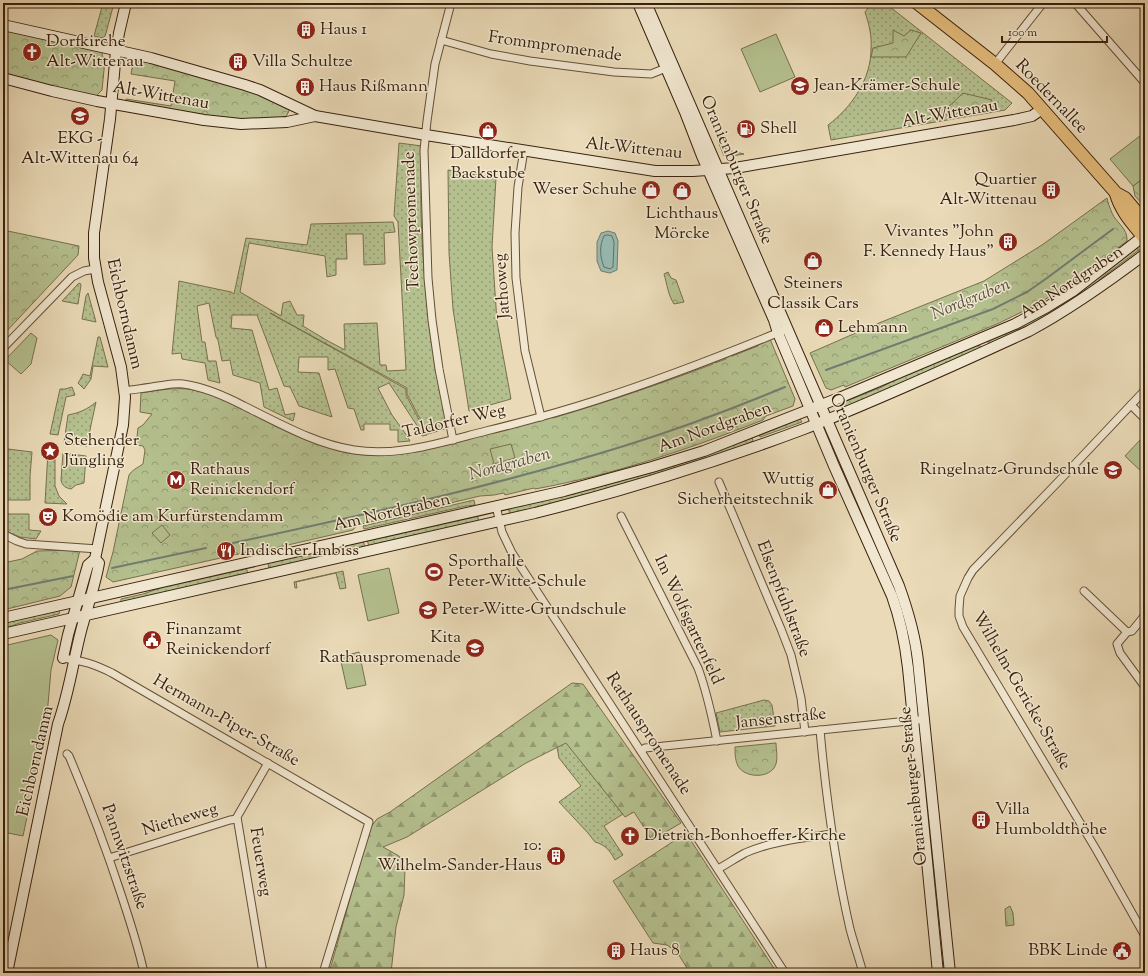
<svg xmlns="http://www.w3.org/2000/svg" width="1148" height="976" font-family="'Sorts Mill Goudy',serif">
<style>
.grass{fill:url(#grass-dots);stroke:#77704e}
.forest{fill:url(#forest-firs);stroke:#77704e}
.park{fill:url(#park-crowns);stroke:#77704e}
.garden{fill:#b5c08f;stroke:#77704e}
.water{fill:#98bab3;stroke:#727d71}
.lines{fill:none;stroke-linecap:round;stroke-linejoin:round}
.shore{stroke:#686e60;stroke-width:1}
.stream{stroke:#727d71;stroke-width:2}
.street-casing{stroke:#654f38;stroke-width:9}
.secondary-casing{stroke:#39210d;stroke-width:12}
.primary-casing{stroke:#39210d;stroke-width:14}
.street{stroke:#f1e7d0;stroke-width:7}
.secondary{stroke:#f1e7d0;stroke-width:10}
.primary{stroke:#e5bd7c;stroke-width:12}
.labels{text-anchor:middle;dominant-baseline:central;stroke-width:3;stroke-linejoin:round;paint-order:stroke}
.poi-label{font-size:17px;fill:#39210d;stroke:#f1e7d0;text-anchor:start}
.street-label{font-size:17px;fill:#39210d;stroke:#f1e7d0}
.water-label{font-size:18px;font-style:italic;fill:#564f3f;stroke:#f1e7d0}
</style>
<defs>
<pattern id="grass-dots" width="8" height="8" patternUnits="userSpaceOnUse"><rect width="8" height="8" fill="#b5c08f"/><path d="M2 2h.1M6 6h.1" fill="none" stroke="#949c73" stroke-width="1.8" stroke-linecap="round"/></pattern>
<pattern id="forest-firs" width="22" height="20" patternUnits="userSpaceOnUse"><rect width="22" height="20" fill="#b5c08f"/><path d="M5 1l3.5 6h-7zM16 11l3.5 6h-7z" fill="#949c73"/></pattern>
<pattern id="park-crowns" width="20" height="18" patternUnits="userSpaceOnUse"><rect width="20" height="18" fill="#b5c08f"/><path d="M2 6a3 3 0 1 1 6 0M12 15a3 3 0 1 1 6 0" fill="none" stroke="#949c73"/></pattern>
</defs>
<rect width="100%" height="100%" fill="#eadab7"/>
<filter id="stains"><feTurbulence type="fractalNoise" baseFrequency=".005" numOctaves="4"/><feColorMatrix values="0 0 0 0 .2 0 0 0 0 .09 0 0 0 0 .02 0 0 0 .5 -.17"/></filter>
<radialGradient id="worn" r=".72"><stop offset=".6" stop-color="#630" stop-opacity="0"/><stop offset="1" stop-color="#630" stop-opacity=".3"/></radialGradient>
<!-- grass -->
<g class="grass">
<path d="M103,3H114L106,33L105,36L102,38L94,36Z"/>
<path d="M872,3H885L1012,103L1005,110L831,140L828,125C852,107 871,79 871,49C872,36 869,24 865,12Z"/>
<path d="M719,140L727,150L744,154L726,157L724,156L718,141Z"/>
<path d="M399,143L422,146C417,241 428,335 448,428L428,434L407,394V388L270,313L406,389V395L427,435L422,436L416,424L389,383L378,388L392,415L405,433L410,441L398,442V430H390V424H364V430H361L354,409L348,408L335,369L328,370V357H299L298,372L319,373L332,417L299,406L290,387L284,386L257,315H232L231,328L252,330L269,390L277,388L285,415L295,413L293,421L264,407L260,383L233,375L230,360L222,361L218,340L216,337L209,303L197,306L202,342H205L208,361H216L220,383L208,380L205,363L182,359L181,353L172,354L179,281L231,292L234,294L246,238L307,245L311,224L393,222L395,232L384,233L385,264L364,265L363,234H346L347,259H336V275L327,277L325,256L249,243L240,292L281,316L283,303L290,301L297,315H304L303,326L328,341L345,350L344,324L377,323L380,365H386L387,371L406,370L398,222L394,216Z"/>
<path d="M448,170L496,178L492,247L497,322L511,399L469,411L453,309L449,253Z"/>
<path d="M1136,246L1139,250L1104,276L1078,298L1044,319L989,344L987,340Z"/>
<path d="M80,283L81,285L78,304L62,301L78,284Z"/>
<path d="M88,293L96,322L82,319L86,296Z"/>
<path d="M98,337H100L108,367L93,366L91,379L84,389L78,383L80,380L83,374L90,376Z"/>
<path d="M979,344L981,348L842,410L839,404L882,387L907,373Z"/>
<path d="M72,387L75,395L66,397L58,435L50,434L60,389H65Z"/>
<path d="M96,402L91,425L87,446L64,443L68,415C79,413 88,409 96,402Z"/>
<path d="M799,417L802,422L760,437L759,434Z"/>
<path d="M752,437L753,441L727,453L641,480L510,515L508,507Z"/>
<path d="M8,449L32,452L30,476V500H3V482L6,473V461L3,450Z"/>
<path d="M48,451L53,452L55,454V486L59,496L67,504L45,503Z"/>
<path d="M63,453L86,456L84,483L76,485L71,489C66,488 62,486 61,480Z"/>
<path d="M842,465L888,570L909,628L919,707H915L908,645L840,466Z"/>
<path d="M474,500L475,505L466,506L364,529L363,526Z"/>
<path d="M3,514H29V530L41,531L36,539L20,537L3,530Z"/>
<path d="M477,514L479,522L369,547L367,539Z"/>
<path d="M363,540L365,548L269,569L268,563Z"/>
<path d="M246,567L248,574L121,602V599L143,594L172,584Z"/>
<path d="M343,571L346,588L340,589L336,573L296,582L297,588H295L294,582Z"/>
<path d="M60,609L59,614L20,623L3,629V622Z"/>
<path d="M764,700L769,701L772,705L775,726L720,732L716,713Z"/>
<path d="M922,735L933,844H929L918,736Z"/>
<path d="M566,742L623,814L604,826L623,855L615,860C610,851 606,845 595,842L588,833L559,802L581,786L559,758L557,747Z"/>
<path d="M934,847L946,967L941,968L929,848Z"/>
</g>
<!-- forest -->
<g class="forest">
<path d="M572,683L583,684L681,823L652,840L634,812L625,817L566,743L526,763L407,837L383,847L399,856L405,869L404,895L396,927L391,973H329L370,828L377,819L390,812Z"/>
<path d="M686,833L777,973H690L677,952L667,945L653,943L613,881Z"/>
</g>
<!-- park -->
<g class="park">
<path d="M3,29L103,51L102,55L105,60L102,90L95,97L3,75Z"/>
<path d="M893,30L904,36L911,30L921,33L906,57H871L873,48L893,43Z"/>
<path d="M134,58L155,63L252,92L287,108L289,111L286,117L242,120L201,116L126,103V99L171,106L175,81L131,74Z"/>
<path d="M963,93L992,100L986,107L966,108L952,117L942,113Z"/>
<path d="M1145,177V207L1135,196L1133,186Z"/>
<path d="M1107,198C1108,203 1110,208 1112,213C1116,223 1128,228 1127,241L1070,284L1036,305L997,324L845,387L844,385L831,390L826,388L810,353L874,325L984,281L1042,245Z"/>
<path d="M3,230L79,246L78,255L3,335Z"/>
<path d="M668,272L671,278L676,280L684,302L674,304C668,295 667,284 664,274Z"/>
<path d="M770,339L795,399L793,406L766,416L763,420C689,449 613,475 535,489L534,488L505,495L504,493L494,495L480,496L357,525L353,530L253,553L252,551L113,582L106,577L113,552L129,475C132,470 137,468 143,464L145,450L143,446L136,445L138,428L143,425L152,414L140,412L141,393C160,390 180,386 199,391C213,394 227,402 241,408C275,425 312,446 350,453C386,459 417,452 452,443C485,435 519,426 552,416L553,418C607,402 660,384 713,364L712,362L714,361L715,363L726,359V356L731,354L732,356L758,346L757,344Z"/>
<path d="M80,550L71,587L60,596L3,610V563L22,559L37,551Z"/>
<path d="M776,743C776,750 779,761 774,768C766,779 744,777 738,766C735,760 735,753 735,747Z"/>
<path d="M1010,906L1013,913L1014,925L1006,926L1005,909Z"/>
</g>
<!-- garden -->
<g class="garden">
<path d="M776,34L795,77L760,92L741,49Z"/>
<path d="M1145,132V177L1133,186L1110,159Z"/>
<path d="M31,333L37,338L31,364L21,374L5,360Z"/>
<path d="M1141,439L1145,442V475L1125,456Z"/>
<path d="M511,444L515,458L494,464L490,449Z"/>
<path d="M162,525L170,535L161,543L152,533Z"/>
<path d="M389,568L399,613L368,621L358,575Z"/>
<path d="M51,635L58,640L51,670L46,727L23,836L3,832V646Z"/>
<path d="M359,652L366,685L347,689L340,657Z"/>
</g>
<!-- water -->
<path class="water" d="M608,231L615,233L618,241L617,270L610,273L601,271L597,261V242L601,233Z"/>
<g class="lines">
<!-- shore -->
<path class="shore" d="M608,235L612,236L614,242L613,267L610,269L604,267C600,257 599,246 604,236Z"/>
<!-- stream -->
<g class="stream">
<path d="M826,370L993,309L1027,292L1047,278L1113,229"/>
<path d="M233,543C364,515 495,486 624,446C679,429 732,409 785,387"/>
<path d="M112,568L206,548"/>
<path d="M3,590L73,576"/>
</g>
<defs>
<g id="street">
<path d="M451,3L435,64L427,121L424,150L428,278L432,320L439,369L453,440"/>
<path d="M1075,3L1145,83"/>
<path d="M441,40L491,54L530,61L614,72L651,74L666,68"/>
<path d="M995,64L1043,3"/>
<path d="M524,150L518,187L515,233L516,278L525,351L541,417"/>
<path d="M3,348L72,277L84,271L95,269"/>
<path d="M1145,390L1058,482L973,570L968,578L960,596L959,609V616L963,627L1097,851L1145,936"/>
<path d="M124,391C136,389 147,388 158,386C166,385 175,383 183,384C205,387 225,396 244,406C279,423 315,444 354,450C399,457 443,442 486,431C523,422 560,412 597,400C659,380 721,356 782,331"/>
<path d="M1131,405L1145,419"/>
<path d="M3,461V474"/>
<path d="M719,482L781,629L791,655L796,676L801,698L805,732"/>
<path d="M496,506L502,532L512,553L785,973"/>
<path d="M621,516L698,668C707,692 712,716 717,741"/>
<path d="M3,534L17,541L26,544L98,549"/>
<path d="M1084,591L1127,632"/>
<path d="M1145,615L1132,631L1127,632L1117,644L1120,653L1145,687"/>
<path d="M63,658C84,661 94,664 112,673L369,822L323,973"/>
<path d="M820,730C826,797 835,863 850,929C854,944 859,958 863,973"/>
<path d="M641,751L645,748L918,720"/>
<path d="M67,754L69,756C88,801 105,845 120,891C129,918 138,945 144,973"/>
<path d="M109,858L230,820L237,819"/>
<path d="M718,869C727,864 736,858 745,853C772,841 803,838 832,834"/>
<path d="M263,973L237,817L268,763"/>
</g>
<g id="secondary">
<path d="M638,3L685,112L702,156L774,320L778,333L834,466L892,596C901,621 905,642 908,668L938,973"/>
<path d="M646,3C731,197 814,392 899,586C908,611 915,635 918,661L950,973"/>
<path d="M3,25L151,58L245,85L260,90L315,116L426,135L655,171H693L735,168L1014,120L1032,116L1042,109"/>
<path d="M3,78L52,91L97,101L204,120L241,124L287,122L315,116"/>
<path d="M3,618L564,491L652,467L704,451L839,398L1015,324L1047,307L1073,291L1145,235"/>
<path d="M3,634L535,513C626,490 716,462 804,429C880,399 955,365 1029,331C1070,309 1108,282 1145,254"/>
<path d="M63,658L68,635L88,565L95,559L123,425L125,397L121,367L98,282L94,258V233L110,119L116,51L119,33L126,3"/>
<path d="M7,973L58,724C69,693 73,662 81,631C87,608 95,586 99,563L95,559"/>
</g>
<g id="primary">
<path d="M917,3L995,64L1028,93L1116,193L1125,198L1145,222"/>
<path d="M1116,194C1121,212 1134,225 1145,239"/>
</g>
</defs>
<!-- street casing -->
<use href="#street" class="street-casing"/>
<!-- secondary casing -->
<use href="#secondary" class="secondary-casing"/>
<!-- primary casing -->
<use href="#primary" class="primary-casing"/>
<!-- street -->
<use href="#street" class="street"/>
<!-- secondary -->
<use href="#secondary" class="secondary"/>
<!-- primary -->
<use href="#primary" class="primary"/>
</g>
<!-- icons -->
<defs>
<symbol id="building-disc" viewBox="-11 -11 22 22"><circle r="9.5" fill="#8f2418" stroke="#f1e7d0"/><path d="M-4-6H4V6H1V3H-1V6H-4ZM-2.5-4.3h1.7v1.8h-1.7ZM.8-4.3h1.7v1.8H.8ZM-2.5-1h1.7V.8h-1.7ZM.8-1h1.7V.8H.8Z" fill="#fff"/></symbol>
<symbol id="church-disc" viewBox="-11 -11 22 22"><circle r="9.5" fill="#8f2418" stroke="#f1e7d0"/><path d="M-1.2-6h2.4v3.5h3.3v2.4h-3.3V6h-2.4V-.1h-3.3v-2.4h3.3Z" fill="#fff"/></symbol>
<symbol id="school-disc" viewBox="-11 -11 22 22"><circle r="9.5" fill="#8f2418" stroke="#f1e7d0"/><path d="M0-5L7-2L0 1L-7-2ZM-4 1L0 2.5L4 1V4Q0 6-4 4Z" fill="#fff"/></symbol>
<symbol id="fuel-disc" viewBox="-11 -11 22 22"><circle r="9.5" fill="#8f2418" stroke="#f1e7d0"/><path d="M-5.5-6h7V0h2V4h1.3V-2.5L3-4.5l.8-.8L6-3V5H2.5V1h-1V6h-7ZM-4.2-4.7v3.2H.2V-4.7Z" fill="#fff"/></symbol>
<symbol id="shop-disc" viewBox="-11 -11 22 22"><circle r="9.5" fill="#8f2418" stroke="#f1e7d0"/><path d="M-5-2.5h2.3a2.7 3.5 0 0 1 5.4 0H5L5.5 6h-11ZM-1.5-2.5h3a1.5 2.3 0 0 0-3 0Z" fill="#fff"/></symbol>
<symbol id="sight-disc" viewBox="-11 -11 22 22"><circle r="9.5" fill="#8f2418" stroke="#f1e7d0"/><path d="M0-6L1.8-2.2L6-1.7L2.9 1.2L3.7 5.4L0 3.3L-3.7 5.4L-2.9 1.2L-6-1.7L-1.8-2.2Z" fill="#fff"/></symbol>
<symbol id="metro-disc" viewBox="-11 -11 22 22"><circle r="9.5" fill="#8f2418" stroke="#f1e7d0"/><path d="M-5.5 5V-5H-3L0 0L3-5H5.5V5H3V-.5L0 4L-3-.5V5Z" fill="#fff"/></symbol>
<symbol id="theatre-disc" viewBox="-11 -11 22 22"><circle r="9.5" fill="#8f2418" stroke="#f1e7d0"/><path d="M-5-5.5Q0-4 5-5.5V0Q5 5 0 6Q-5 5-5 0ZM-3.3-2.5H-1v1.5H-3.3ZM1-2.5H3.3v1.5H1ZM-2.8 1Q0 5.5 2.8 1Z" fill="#fff"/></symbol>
<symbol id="restaurant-disc" viewBox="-11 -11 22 22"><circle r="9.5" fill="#8f2418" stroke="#f1e7d0"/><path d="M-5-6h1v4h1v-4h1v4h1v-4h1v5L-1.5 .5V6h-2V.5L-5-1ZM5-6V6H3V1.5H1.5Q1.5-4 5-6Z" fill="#fff"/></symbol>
<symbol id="stadium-disc" viewBox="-11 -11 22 22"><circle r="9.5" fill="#8f2418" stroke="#f1e7d0"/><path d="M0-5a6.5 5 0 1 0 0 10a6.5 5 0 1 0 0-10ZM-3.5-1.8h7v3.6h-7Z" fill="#fff"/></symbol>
<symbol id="civic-disc" viewBox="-11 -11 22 22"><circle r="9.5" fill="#8f2418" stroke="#f1e7d0"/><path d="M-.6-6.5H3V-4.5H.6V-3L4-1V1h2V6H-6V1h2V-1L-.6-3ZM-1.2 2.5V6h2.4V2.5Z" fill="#fff"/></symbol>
</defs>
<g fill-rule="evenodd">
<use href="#building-disc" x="295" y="19" width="22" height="22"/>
<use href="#church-disc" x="21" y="41" width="22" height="22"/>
<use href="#building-disc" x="227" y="51" width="22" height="22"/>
<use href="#school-disc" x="789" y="75" width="22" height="22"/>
<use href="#building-disc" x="294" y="76" width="22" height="22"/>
<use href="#school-disc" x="69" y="105" width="22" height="22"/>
<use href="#fuel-disc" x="735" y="118" width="22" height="22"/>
<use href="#shop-disc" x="477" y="120" width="22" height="22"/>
<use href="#shop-disc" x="640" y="179" width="22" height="22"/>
<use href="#building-disc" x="1040" y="179" width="22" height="22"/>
<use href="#shop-disc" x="671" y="180" width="22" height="22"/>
<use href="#building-disc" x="997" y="231" width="22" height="22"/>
<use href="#shop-disc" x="802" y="250" width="22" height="22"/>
<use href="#shop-disc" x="813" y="317" width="22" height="22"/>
<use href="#sight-disc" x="39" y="440" width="22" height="22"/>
<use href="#school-disc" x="1102" y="459" width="22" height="22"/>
<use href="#metro-disc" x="165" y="469" width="22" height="22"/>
<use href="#shop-disc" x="817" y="479" width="22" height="22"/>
<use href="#theatre-disc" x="37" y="506" width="22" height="22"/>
<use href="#restaurant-disc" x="215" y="540" width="22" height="22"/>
<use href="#stadium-disc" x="423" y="561" width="22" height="22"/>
<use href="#school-disc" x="417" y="599" width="22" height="22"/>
<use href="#civic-disc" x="141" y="629" width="22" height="22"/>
<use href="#school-disc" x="464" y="637" width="22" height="22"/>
<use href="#building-disc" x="970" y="809" width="22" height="22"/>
<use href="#church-disc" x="619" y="825" width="22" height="22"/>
<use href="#building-disc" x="545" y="845" width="22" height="22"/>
<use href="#building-disc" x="605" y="940" width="22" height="22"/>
<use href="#civic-disc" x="1111" y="940" width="22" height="22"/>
</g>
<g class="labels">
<!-- poi labels -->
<g class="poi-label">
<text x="320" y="30">Haus 1</text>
<text x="46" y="42">Dorfkirche<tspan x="46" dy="20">Alt-Wittenau</tspan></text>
<text x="252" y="62">Villa Schultze</text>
<text x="814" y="86">Jean-Krämer-Schule</text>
<text x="319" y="87">Haus Rißmann</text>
<text x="760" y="129">Shell</text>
<text x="80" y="139" text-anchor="middle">EKG -<tspan x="80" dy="20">Alt-Wittenau 64</tspan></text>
<text x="488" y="154" text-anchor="middle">Dalldorfer<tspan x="488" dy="20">Backstube</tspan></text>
<text x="1037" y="180" text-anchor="end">Quartier<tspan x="1037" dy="20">Alt-Wittenau</tspan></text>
<text x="637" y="190" text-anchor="end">Weser Schuhe</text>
<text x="682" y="214" text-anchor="middle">Lichthaus<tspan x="682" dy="20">Mörcke</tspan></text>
<text x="994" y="232" text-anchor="end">Vivantes "John<tspan x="994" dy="20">F. Kennedy Haus"</tspan></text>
<text x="813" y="284" text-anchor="middle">Steiners<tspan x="813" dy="20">Classik Cars</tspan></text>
<text x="838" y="328">Lehmann</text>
<text x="64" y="441">Stehender<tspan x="64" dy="20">Jüngling</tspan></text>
<text x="190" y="470">Rathaus<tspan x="190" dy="20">Reinickendorf</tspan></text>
<text x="1099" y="470" text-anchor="end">Ringelnatz-Grundschule</text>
<text x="814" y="480" text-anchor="end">Wuttig<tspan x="814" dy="20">Sicherheitstechnik</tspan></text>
<text x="62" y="517">Komödie am Kurfürstendamm</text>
<text x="240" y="551">Indischer Imbiss</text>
<text x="448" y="562">Sporthalle<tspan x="448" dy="20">Peter-Witte-Schule</tspan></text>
<text x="442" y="610">Peter-Witte-Grundschule</text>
<text x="166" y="630">Finanzamt<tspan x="166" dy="20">Reinickendorf</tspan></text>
<text x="461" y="638" text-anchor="end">Kita<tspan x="461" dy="20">Rathauspromenade</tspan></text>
<text x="995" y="810">Villa<tspan x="995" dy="20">Humboldthöhe</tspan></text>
<text x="644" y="836">Dietrich-Bonhoeffer-Kirche</text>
<text x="542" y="846" text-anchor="end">10:<tspan x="542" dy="20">Wilhelm-Sander-Haus</tspan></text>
<text x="630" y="951">Haus 8</text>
<text x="1108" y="951" text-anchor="end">BBK Linde</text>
</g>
<!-- street labels -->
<g class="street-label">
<text transform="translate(555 47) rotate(8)">Frommpromenade</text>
<text transform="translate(161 96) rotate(10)">Alt-Wittenau</text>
<text transform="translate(1051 97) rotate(46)">Roedernallee</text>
<text transform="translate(950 114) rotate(-10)">Alt-Wittenau</text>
<text transform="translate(634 149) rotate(6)">Alt-Wittenau</text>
<text transform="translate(736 170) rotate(67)">Oranienburger Straße</text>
<text transform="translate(412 221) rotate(-92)">Techowpromenade</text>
<text transform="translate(1072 283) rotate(-33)">Am Nordgraben</text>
<text transform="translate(503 286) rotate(-94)">Jathoweg</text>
<text transform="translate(124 314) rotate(77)">Eichborndamm</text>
<text transform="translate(454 422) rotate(-13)">Taldorfer Weg</text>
<text transform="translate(715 428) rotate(-20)">Am Nordgraben</text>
<text transform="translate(865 468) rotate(67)">Oranienburger Straße</text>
<text transform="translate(392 513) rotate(-13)">Am Nordgraben</text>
<text transform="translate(783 599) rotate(69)">Elsenpfuhlstraße</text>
<text transform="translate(688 620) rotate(65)">Im Wolfsgartenfeld</text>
<text transform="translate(1021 691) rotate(60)">Wilhelm-Gericke-Straße</text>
<text transform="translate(781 719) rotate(-6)">Jansenstraße</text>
<text transform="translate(226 721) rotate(30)">Hermann-Piper-Straße</text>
<text transform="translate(648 734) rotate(57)">Rathauspromenade</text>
<text transform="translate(36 761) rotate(-77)">Eichborndamm</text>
<text transform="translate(914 786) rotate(-96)">Oranienburger Straße</text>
<text transform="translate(180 820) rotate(-17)">Nietheweg</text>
<text transform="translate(124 857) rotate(71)">Pannwitzstraße</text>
<text transform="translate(260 862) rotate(81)">Feuerweg</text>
</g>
<!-- water labels -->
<g class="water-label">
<text transform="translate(971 300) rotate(-22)">Nordgraben</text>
<text transform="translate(510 465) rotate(-15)">Nordgraben</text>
</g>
</g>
<!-- margin -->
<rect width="1148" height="976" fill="none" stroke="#eadab7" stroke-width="16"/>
<rect x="4" y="4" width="1140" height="968" fill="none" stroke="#39210d" stroke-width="2"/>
<rect x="8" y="8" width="1132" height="960" fill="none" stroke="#39210d"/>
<!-- scale -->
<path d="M1002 36v6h105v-6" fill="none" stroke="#39210d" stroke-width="2"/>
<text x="1008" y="36" font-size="12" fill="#39210d" stroke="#f1e7d0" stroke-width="3" paint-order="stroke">100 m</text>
<rect width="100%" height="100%" filter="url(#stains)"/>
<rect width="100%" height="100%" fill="url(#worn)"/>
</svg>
